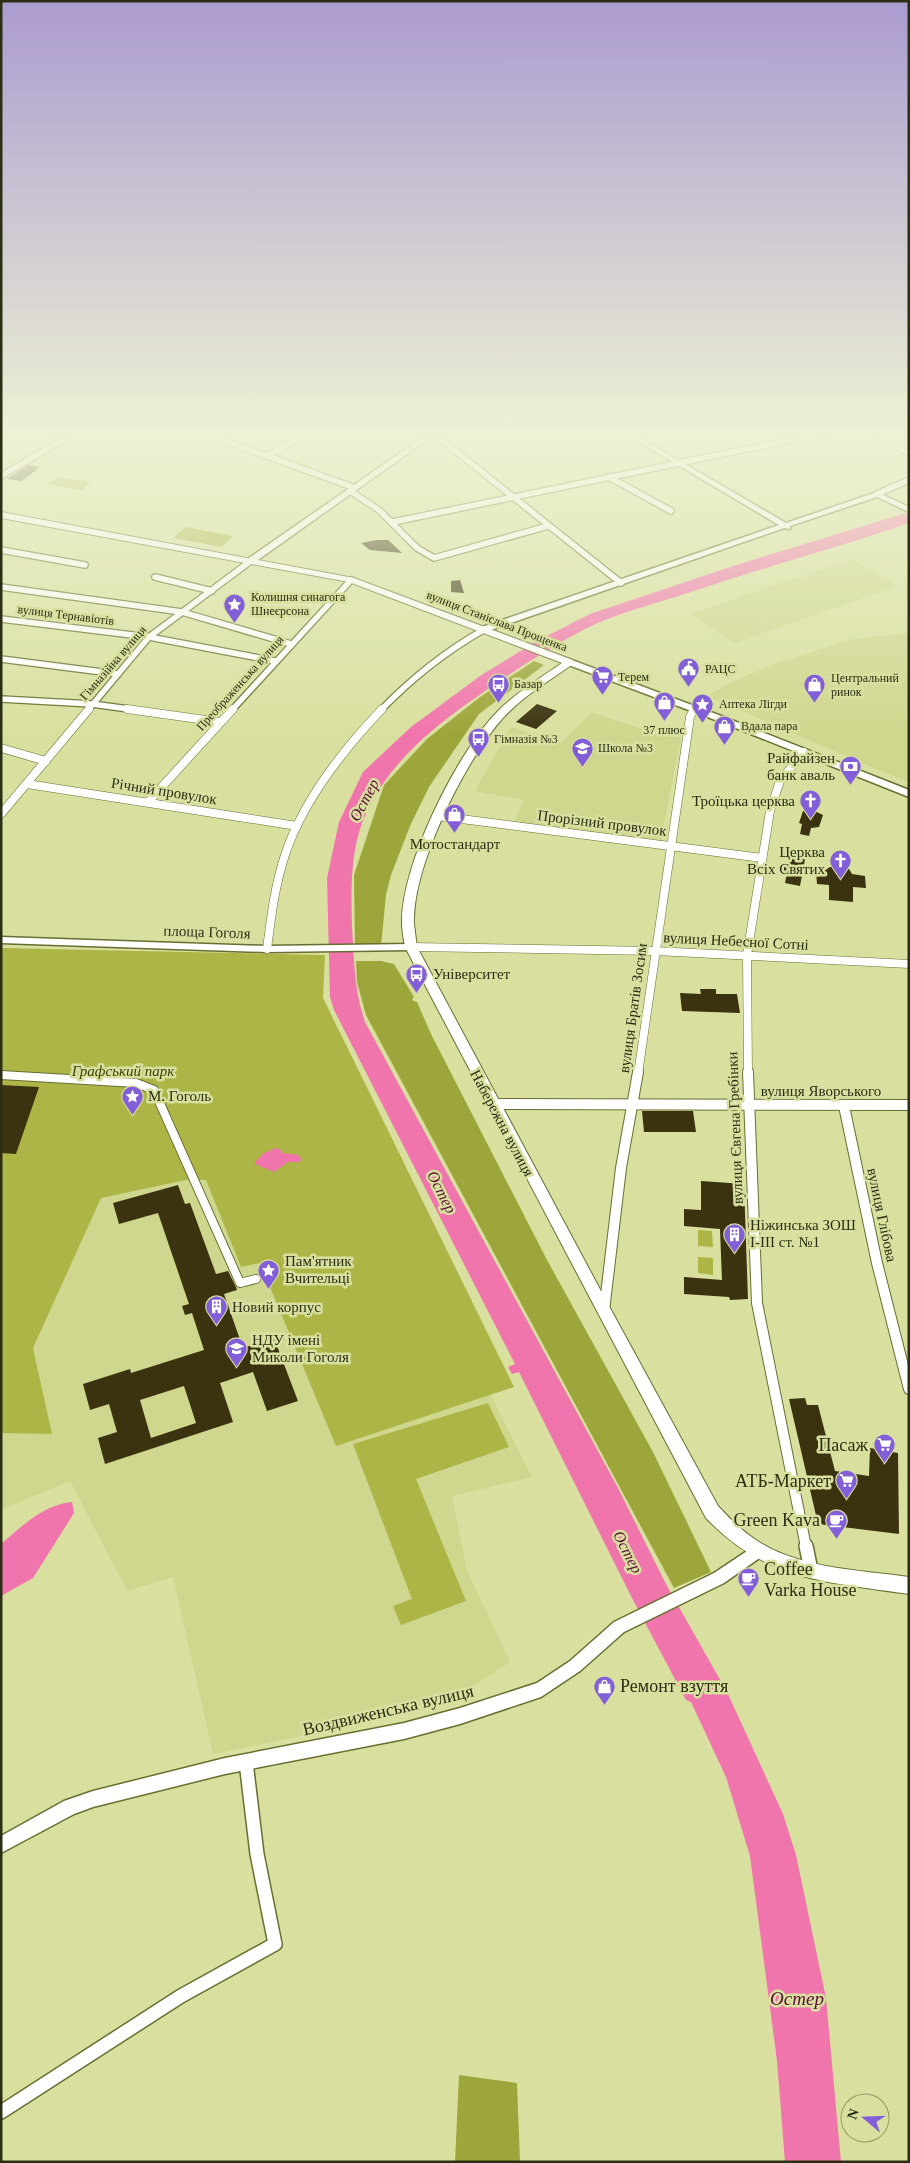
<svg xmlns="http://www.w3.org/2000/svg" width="910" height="2163" font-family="'Times New Roman',serif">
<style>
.built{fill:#cfd78e}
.green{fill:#acb546}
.forest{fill:#9da63a}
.water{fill:#f175ad}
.building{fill:#3b3210;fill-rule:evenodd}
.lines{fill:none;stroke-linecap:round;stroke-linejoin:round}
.pedestrian-casing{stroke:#696e30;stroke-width:10}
.minor-far3-casing{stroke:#696e30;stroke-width:8}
.minor-far2-casing{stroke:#696e30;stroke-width:9}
.minor-far1-casing{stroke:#696e30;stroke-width:12}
.minor-casing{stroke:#696e30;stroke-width:16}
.tertiary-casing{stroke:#696e30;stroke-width:3}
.secondary-casing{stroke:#696e30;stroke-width:3}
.primary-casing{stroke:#696e30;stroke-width:2}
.pedestrian{stroke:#fff;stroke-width:8}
.minor-far3{stroke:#fff;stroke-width:5.5}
.minor-far2{stroke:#fff;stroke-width:8}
.minor-far1{stroke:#fff;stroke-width:10}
.minor{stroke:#fff;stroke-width:13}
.tertiary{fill:#fff;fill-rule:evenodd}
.secondary{fill:#fff;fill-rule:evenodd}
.primary{fill:#fff;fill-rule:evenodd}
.labels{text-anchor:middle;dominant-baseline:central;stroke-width:5;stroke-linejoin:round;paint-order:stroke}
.far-poi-label{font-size:12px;fill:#2c2e14;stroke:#d9e09f;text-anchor:start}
.far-street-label{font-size:12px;fill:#2c2e14;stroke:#d9e09f}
.poi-label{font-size:15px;fill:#2c2e14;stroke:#d9e09f;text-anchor:start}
.street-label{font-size:15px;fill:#2c2e14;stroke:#d9e09f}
.park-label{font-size:15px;font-style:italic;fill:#3c4003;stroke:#d9e09f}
.water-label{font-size:16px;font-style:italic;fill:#5c0f38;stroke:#d9e09f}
.near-poi-label{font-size:18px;fill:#2c2e14;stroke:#d9e09f;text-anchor:end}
.near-street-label{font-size:18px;fill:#2c2e14;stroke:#d9e09f}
.near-water-label{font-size:19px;font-style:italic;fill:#5c0f38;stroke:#d9e09f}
</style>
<rect width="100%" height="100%" fill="#d9e09f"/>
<!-- built -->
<g class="built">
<path d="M852,559L898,586L734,643L690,614Z"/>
<path d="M909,633V783L707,696L732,682L773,664L853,639Z"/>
<path d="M592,712L656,734L681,738L661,840L514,822L524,800L475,791L511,727L561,743Z"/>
<path d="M1,1023L488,1389L532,1477L452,1496L467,1570L510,1662L457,1696L355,1725L213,1754L173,1577L127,1591L70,1481L1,1510Z"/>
</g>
<!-- green -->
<g class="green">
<path d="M57,477L91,482L82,490L48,484Z"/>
<path d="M186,527L233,536L222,547L173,538Z"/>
<path d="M1,948L325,955L323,998L514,1387L336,1446L260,1263L241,1267L206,1180H186L101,1198L33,1348L52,1434L1,1433Z"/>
<path d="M698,1230L712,1231L713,1247L698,1246Z"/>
<path d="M698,1257L713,1258V1275L698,1273Z"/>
<path d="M488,1403L509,1447L416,1479L466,1601L401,1625L393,1606L412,1599L353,1444Z"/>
</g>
<!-- forest -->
<g class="forest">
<path d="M534,661L544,665L479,714L429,787L410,826L391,875L386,895L381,946L355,945L354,875L384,785L427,739L480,697Z"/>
<path d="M356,961H381L394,964L414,997L412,1000L417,1002L432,1036L547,1260L653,1452L711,1572L674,1588L366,1015L357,982Z"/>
<path d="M459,2075L517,2083L520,2162H455Z"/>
</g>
<!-- water -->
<g class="water">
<path d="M909,512V523C841,547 771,565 703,588C663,602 620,611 583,630C543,651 505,677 468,703C426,733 389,765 366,813C350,849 351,888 352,926C354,959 354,990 365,1022L618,1488L667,1586L727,1692L783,1814L796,1855L826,1998L841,2162H785L777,2061L750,1856L726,1777L691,1702L686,1700L633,1600L519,1372L512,1374L508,1367L515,1364L334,1010L330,997L327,878L339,822L363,772L411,727L480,676L535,642L590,614L733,566Z"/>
<path d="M276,1148L281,1150L282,1153L298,1155L301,1158L300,1162H288L274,1172L255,1164L256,1161L264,1153Z"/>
<path d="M72,1502L74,1513L33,1578L1,1596V1544C22,1526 43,1505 72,1502Z"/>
</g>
<!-- building -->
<g class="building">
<path d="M29,465L40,467L22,481L7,479Z"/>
<path d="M377,540H388L402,553L370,550L361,543Z"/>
<path d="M460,580L464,593L451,592V581Z"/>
<path d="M537,704L557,711L536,729L516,722Z"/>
<path d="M808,808L823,815L819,827L811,828L809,836L800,834L802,824L799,823L803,811Z"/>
<path d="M793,857L805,859L800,886L785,883L787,873L783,869L784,864Z"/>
<path d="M840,866L849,869L852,874L865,876L866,888L853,887V902L829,900V885L817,884L816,871H824L830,867Z"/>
<path d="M700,989H716V994H737L740,1013L682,1011L680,993L701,994Z"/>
<path d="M1,1085L39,1087L16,1154L1,1153Z"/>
<path d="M642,1111H693L696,1132H644Z"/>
<path d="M701,1181L744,1184L748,1299L730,1300L729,1297L684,1294V1277L722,1280L720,1229L684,1226V1209L701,1210Z"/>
<path d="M178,1185L185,1204L190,1203L216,1274L228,1271L236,1287L237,1290L224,1294L243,1348L274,1338L298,1401L267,1411L253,1372L220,1383L233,1422L105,1464L98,1438L117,1432L109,1404L90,1410L83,1384L130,1369L131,1373L204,1350L192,1313L185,1315L182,1306L189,1304L158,1213L119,1224L113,1203ZM184,1386L196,1423L151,1438L140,1400Z"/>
<path d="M805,1398L807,1405H818L835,1471L869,1476L870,1448L898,1453L899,1534L818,1524L789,1399Z"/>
</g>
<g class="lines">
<defs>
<path id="pedestrian" d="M1,1075L136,1083L154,1090L240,1283L256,1279"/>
<g id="minor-far3">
<path d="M195,430L355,488"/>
<path d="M872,430L909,454"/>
<path d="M433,433L621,583"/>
<path d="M267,456L316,430"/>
<path d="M1,476L79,430"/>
<path d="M609,477L671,511"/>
<path d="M350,491L379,510L417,548L434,558L548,526"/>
<path d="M877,494L909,480"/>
<path d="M393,522L839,430"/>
<path d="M1,550L85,565"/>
<path d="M155,577L212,591"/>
<path d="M1,587L182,612L291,644"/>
<path d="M1,619L149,637L275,661"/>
<path d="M1,659L118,674"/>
<path d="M1,699L92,704L136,710"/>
<path d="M88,710L149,637L252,560"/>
<path d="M232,710L351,580"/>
<path d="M381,710C412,678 446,651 485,629"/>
</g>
<g id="minor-far2">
<path d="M127,709L220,722"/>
<path d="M1,748L46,761"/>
<path d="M27,784L297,826"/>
<path d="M148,802L233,709"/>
<path d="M1,814L89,709"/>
<path d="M438,816L762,858"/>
<path d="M411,947L655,951L909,964"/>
<path d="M267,949C271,917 275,885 285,855C303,800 343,750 382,709"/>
<path d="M638,1074L690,717L694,709"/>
<path d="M748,1074L747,955L770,811L780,781L804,752"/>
</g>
<g id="minor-far1">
<path d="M748,1072L757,1303L806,1547"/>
<path d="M493,1104L909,1105"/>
<path d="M844,1106L877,1263L909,1389"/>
<path d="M604,1311L621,1168L638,1072"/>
</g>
<g id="minor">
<path d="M806,1546L811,1570"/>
<path d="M1,2112L181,1996L275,1944L257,1854L246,1762"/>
</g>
<g id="tertiary">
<path d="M433,430H441L255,562H249V558Z"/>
<path d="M619,430H627L786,523L877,492L909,507V512L877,497L790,526V529L784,528L488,631H482V627L779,525Z"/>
<path d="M1,937L267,946L411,944L416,947L411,950L267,952L1,943Z"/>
<path d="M756,1545L761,1547L763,1552L761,1557L724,1583L624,1632L580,1671L541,1697L460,1724L404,1739L225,1774L93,1807L74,1814L1,1853V1836L64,1801L93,1791L225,1758L404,1723L460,1708L537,1683L570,1661L614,1622L714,1573Z"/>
</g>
<path id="secondary" d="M569,659L724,717L909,790V797L718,721L566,664V660Z"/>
<path id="primary" d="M1,512L354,578L573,660V664C549,681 523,696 503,718C465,760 412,867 414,924C415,932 416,940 417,947L610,1308L718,1506C731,1520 743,1532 759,1542C802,1569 860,1570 909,1577V1594C827,1582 766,1581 706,1518L405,947C404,940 402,932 402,924C400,867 457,752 498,711C517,692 540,678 562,663L349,582L1,518Z"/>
</defs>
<!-- pedestrian casing -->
<use href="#pedestrian" class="pedestrian-casing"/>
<!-- minor-far3 casing -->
<use href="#minor-far3" class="minor-far3-casing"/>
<!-- minor-far2 casing -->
<use href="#minor-far2" class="minor-far2-casing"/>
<!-- minor-far1 casing -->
<use href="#minor-far1" class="minor-far1-casing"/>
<!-- minor casing -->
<use href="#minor" class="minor-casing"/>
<!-- tertiary casing -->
<use href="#tertiary" class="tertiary-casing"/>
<!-- secondary casing -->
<use href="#secondary" class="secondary-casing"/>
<!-- primary casing -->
<use href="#primary" class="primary-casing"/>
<!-- pedestrian -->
<use href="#pedestrian" class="pedestrian"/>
<!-- minor-far3 -->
<use href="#minor-far3" class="minor-far3"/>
<!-- minor-far2 -->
<use href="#minor-far2" class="minor-far2"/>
<!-- minor-far1 -->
<use href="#minor-far1" class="minor-far1"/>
<!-- minor -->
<use href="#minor" class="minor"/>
<!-- tertiary -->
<use href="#tertiary" class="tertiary"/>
<!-- secondary -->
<use href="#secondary" class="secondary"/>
<!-- primary -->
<use href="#primary" class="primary"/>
</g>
<!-- sky -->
<linearGradient id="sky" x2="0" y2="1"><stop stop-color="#ab9bd0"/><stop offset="0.59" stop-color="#eef1d4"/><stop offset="1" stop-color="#eef1d4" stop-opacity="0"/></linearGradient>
<rect width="910" height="733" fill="url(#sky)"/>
<!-- icons -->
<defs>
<symbol id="sight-pin" viewBox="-11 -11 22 30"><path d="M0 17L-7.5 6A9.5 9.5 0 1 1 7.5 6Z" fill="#835ed9" stroke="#d9e09f"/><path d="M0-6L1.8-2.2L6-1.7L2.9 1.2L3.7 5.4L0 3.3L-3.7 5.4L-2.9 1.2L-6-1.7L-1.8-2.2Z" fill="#fff"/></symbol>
<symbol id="civic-pin" viewBox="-11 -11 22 30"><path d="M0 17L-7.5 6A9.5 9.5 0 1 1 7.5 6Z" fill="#835ed9" stroke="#d9e09f"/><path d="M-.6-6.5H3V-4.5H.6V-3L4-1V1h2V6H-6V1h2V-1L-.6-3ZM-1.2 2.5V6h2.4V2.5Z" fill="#fff"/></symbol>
<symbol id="supermarket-pin" viewBox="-11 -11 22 30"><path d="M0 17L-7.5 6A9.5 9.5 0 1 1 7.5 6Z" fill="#835ed9" stroke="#d9e09f"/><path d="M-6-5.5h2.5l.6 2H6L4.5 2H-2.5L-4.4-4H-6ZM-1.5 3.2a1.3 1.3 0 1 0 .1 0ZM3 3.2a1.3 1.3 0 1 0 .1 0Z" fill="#fff"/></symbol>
<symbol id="bus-pin" viewBox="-11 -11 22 30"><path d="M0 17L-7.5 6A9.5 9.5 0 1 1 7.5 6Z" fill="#835ed9" stroke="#d9e09f"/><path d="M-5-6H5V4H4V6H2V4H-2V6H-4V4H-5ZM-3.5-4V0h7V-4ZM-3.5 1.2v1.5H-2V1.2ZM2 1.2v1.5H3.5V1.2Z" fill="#fff"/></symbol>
<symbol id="shop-pin" viewBox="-11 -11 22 30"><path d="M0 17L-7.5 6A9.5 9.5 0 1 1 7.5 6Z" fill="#835ed9" stroke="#d9e09f"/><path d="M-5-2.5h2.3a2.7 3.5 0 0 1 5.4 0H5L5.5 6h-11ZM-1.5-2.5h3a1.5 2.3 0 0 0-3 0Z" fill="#fff"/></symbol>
<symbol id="school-pin" viewBox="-11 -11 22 30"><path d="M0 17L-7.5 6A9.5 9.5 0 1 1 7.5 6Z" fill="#835ed9" stroke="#d9e09f"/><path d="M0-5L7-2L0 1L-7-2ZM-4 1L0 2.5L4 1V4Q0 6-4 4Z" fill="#fff"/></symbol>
<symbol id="bank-pin" viewBox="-11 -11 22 30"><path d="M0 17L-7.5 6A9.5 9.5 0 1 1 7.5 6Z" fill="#835ed9" stroke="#d9e09f"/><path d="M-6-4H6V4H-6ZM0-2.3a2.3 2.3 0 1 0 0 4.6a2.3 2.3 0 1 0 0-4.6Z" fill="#fff"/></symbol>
<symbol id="church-pin" viewBox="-11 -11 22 30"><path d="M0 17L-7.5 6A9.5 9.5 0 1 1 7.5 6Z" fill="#835ed9" stroke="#d9e09f"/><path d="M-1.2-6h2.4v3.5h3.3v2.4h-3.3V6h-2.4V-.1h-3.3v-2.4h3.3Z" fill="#fff"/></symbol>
<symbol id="building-pin" viewBox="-11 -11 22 30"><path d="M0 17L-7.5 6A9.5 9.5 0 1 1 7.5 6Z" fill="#835ed9" stroke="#d9e09f"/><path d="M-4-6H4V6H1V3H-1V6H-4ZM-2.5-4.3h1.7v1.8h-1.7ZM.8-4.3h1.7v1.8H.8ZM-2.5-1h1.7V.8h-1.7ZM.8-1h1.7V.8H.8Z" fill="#fff"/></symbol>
<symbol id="university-pin" viewBox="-11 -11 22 30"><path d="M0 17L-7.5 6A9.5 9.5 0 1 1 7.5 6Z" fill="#835ed9" stroke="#d9e09f"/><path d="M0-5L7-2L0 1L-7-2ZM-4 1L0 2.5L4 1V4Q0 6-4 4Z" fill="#fff"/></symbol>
<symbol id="cafe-pin" viewBox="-11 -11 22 30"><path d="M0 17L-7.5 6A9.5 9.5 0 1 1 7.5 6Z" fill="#835ed9" stroke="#d9e09f"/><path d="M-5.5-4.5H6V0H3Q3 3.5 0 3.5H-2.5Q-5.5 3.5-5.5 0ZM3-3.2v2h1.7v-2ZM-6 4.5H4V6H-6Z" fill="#fff"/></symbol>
</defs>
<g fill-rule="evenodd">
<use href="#sight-pin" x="222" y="592" width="25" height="34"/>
<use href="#civic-pin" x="676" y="656" width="25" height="34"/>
<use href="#supermarket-pin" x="590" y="664" width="25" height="34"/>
<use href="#bus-pin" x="486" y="672" width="25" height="34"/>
<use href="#shop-pin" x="802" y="672" width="25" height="34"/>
<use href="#shop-pin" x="652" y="690" width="25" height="34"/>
<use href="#sight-pin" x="690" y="692" width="25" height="34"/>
<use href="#shop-pin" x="712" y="714" width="25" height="34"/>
<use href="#bus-pin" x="466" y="726" width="25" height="34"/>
<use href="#school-pin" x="570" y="736" width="25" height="34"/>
<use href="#bank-pin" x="838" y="754" width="25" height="34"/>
<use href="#church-pin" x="798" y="788" width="25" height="34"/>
<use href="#shop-pin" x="442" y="802" width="25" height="34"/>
<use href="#church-pin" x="828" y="848" width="25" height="34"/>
<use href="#bus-pin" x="404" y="962" width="25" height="34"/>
<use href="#sight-pin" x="120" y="1084" width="25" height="34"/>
<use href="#building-pin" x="722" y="1222" width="25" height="34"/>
<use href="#sight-pin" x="256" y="1258" width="25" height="34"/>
<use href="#building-pin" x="204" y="1294" width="25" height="34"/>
<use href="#university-pin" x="224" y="1336" width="25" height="34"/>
<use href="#supermarket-pin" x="872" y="1432" width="25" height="34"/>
<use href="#supermarket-pin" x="834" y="1468" width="25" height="34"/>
<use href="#cafe-pin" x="824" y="1508" width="25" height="34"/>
<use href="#cafe-pin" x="736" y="1566" width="25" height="34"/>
<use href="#shop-pin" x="592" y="1674" width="25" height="34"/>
</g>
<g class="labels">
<!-- far-poi labels -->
<g class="far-poi-label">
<text x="251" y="597">Колишня синагога<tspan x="251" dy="14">Шнеєрсона</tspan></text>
<text x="705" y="669">РАЦС</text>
<text x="618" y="677">Терем</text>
<text x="831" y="678">Центральний<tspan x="831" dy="14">ринок</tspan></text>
<text x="514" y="684">Базар</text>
<text x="719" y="704">Аптека Лігди</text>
<text x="741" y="726">Вдала пара</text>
<text x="664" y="730" text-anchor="middle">37 плюс</text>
<text x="494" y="739">Гімназія №3</text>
<text x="598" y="748">Школа №3</text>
</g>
<!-- far-street labels -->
<g class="far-street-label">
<text transform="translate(66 615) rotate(7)">вулиця Тернавіотів</text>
<text transform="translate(497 621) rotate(21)">вулиця Станіслава Прощенка</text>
<text transform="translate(113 663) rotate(-49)">Гімназійна вулиця</text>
<text transform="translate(240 683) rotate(-48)">Преображенська вулиця</text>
</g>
<!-- poi labels -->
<g class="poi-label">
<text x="835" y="758" text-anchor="end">Райфайзен<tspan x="835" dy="17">банк аваль</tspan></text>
<text x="795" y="801" text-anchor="end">Троїцька церква</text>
<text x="455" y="844" text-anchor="middle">Мотостандарт</text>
<text x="825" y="852" text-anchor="end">Церква<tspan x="825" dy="17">Всіх Святих</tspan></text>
<text x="433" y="974">Університет</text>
<text x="148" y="1096">М. Гоголь</text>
<text x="750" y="1225">Ніжинська ЗОШ<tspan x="750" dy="17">І-ІІІ ст. №1</tspan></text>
<text x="285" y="1261">Пам'ятник<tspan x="285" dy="17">Вчительці</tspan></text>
<text x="232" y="1307">Новий корпус</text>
<text x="252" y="1340">НДУ імені<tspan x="252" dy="17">Миколи Гоголя</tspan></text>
</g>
<!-- street labels -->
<g class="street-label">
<text transform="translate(164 791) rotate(9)">Річний провулок</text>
<text transform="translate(602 823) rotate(7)">Прорізний провулок</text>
<text transform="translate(207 932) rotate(2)">площа Гоголя</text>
<text transform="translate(736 941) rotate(3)">вулиця Небесної Сотні</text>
<text transform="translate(633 1008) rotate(-82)">вулиця Братів Зосим</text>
<text x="821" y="1091">вулиця Яворського</text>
<text transform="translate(502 1123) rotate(62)">Набережна вулиця</text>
<text transform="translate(735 1128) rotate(-92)">вулиця Євгена Гребінки</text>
<text transform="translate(882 1215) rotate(78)">вулиця Глібова</text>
</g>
<!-- park labels -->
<g class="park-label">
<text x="123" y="1071">Графський парк</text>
</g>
<!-- water labels -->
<g class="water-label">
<text transform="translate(364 800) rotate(-62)">Остер</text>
<text transform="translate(442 1192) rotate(63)">Остер</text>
<text transform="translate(628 1552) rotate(63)">Остер</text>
</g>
<!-- near-poi labels -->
<g class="near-poi-label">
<text x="868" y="1445">Пасаж</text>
<text x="831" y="1481">АТБ-Маркет</text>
<text x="820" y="1520">Green Kava</text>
<text x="764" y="1569" text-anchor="start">Coffee<tspan x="764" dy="21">Varka House</tspan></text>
<text x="620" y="1686" text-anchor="start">Ремонт взуття</text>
</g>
<!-- near-street labels -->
<g class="near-street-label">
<text transform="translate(388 1710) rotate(-13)">Воздвиженська вулиця</text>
</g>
<!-- near-water labels -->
<g class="near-water-label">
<text x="797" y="1998">Остер</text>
</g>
</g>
<!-- border -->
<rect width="910" height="2163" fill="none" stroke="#2c2e14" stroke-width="5"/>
<!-- north arrow -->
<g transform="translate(865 2118) rotate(289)"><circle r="24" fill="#d9e09f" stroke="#949967"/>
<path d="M0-4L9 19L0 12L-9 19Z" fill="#835ed9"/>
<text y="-8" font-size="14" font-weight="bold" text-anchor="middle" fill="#2c2e14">N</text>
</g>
</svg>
